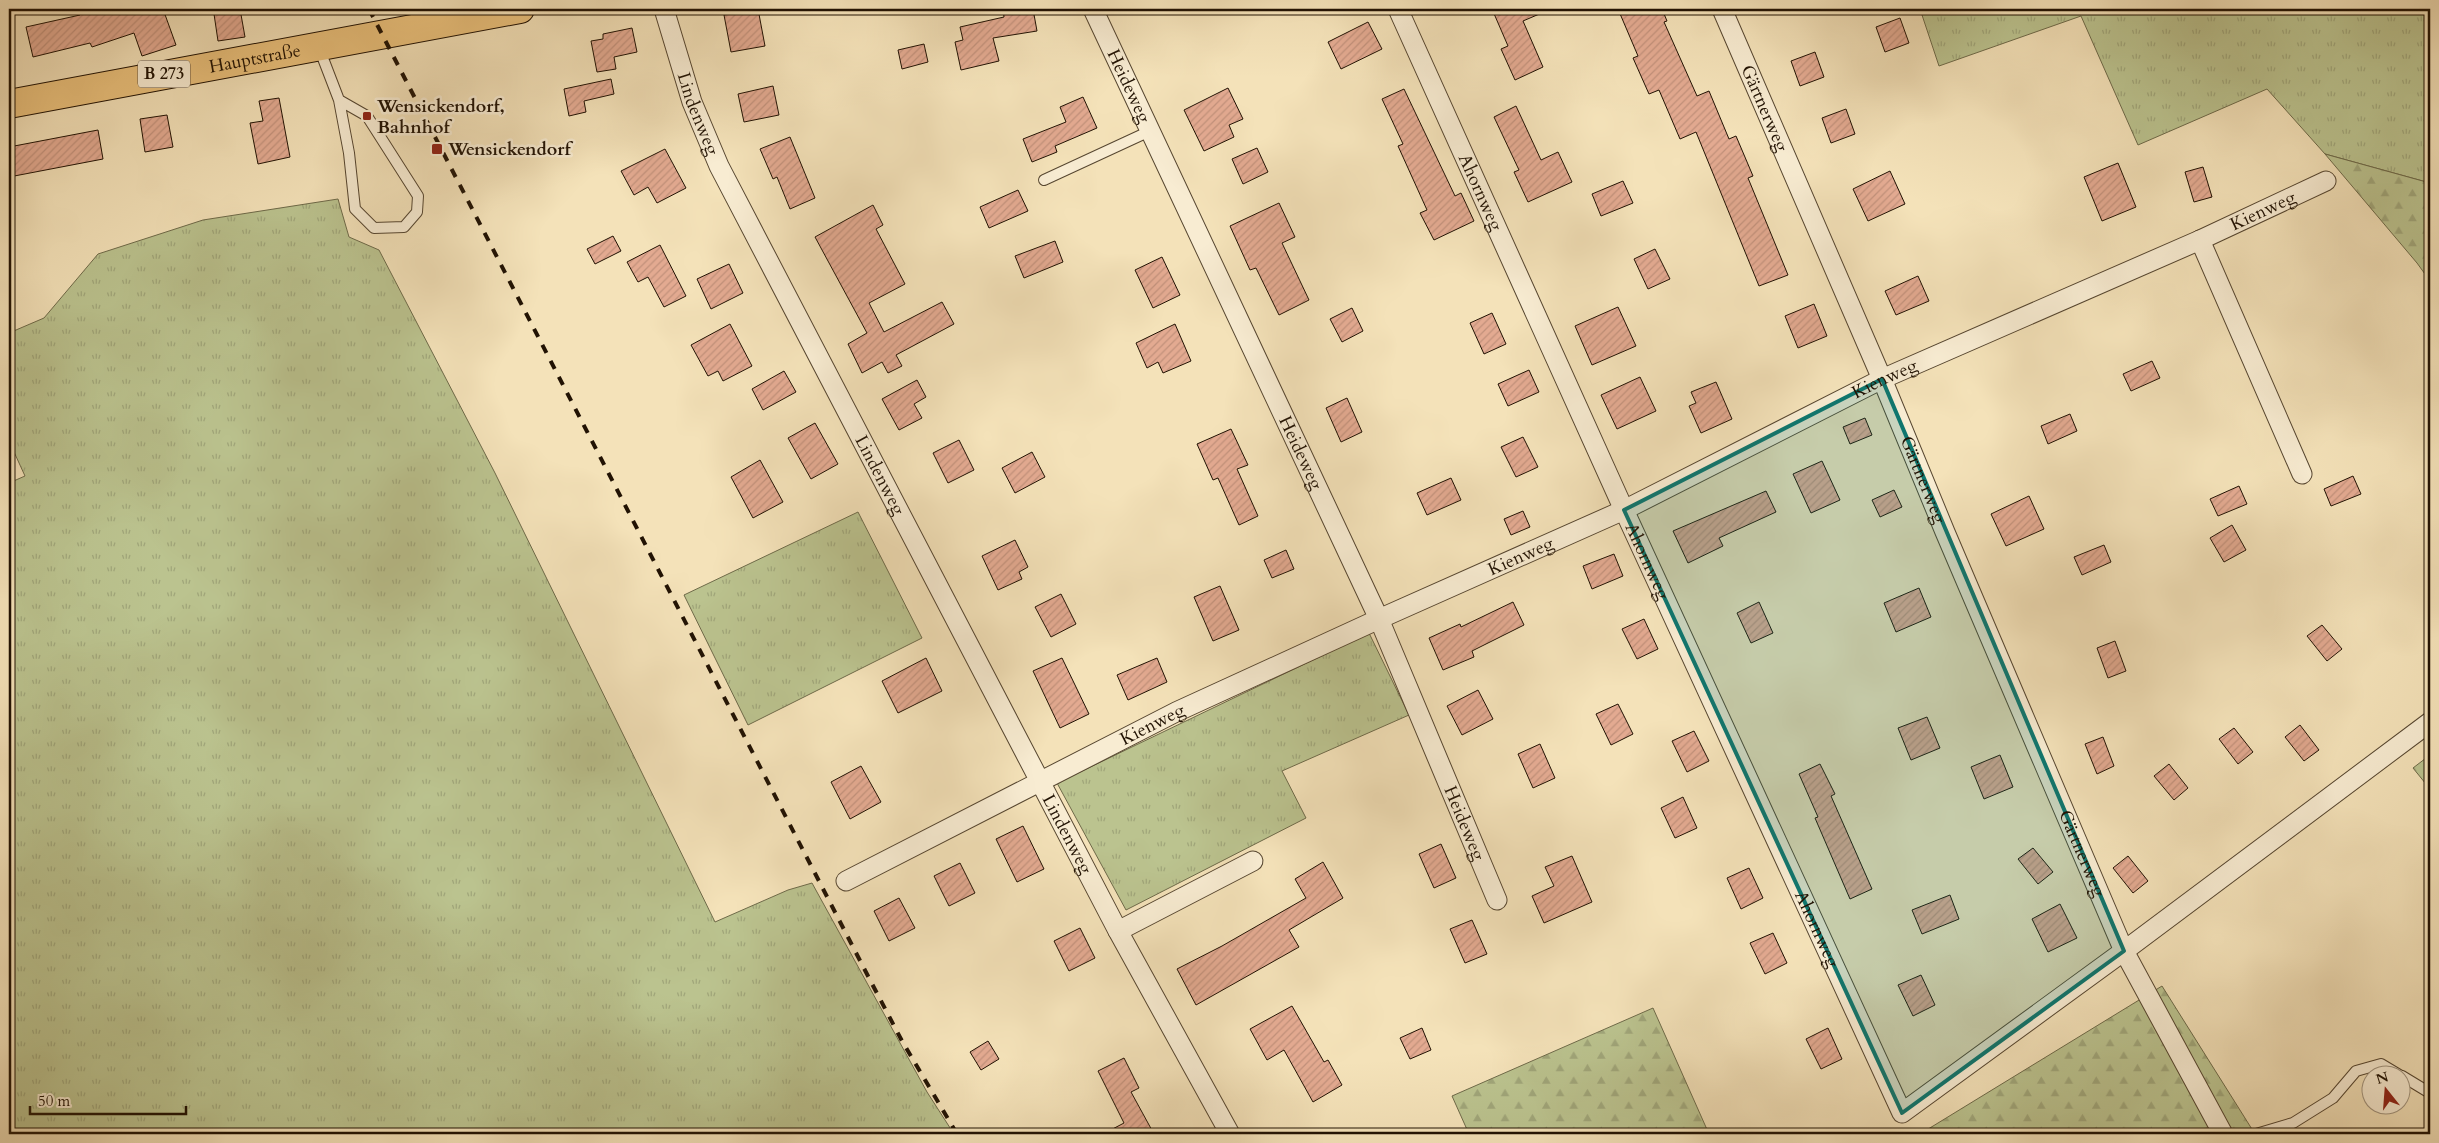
<svg xmlns="http://www.w3.org/2000/svg" width="2439" height="1143" font-family="Cardo,serif">
<style>
.grass{fill:url(#grass-tufts);stroke:#6e6a49}
.forest{fill:url(#forest-firs);stroke:#6e6a49}
.building{fill:url(#building-hatch);stroke:#211203}
.lines{fill:none;stroke-linecap:round;stroke-linejoin:round}
.lane-casing{stroke:#564630;stroke-width:12}
.street-casing{stroke:#564630;stroke-width:21}
.primary-casing{stroke:#211203;stroke-width:30}
.lane{stroke:#f8ecd2;stroke-width:10}
.street{stroke:#f8ecd2;stroke-width:19}
.primary{stroke:#eac17c;stroke-width:28}
.rail{stroke:#211203;stroke-width:4;stroke-dasharray:9 9;stroke-linecap:butt}
.marked{fill:#0f766e;fill-opacity:0.2;stroke:#0f766e;stroke-width:4;stroke-linejoin:round}
.poi-dot{fill:#8f2418;stroke:#f8ecd2;stroke-width:2}
.labels{text-anchor:middle;dominant-baseline:central;stroke-width:5;stroke-linejoin:round;paint-order:stroke}
.shield{fill:#f8ecd2;stroke:#625341;stroke-width:1}
.shield-label{font-size:16px;font-weight:bold;fill:#211203}
.street-label{font-size:18px;fill:#211203;stroke:#f8ecd2}
.poi-label{font-size:18px;font-weight:bold;fill:#211203;stroke:#f8ecd2;text-anchor:start}
</style>
<defs>
<pattern id="grass-tufts" width="24" height="20" patternUnits="userSpaceOnUse" patternTransform="scale(1.25)"><rect width="24" height="20" fill="#bbc38f"/><path d="M3 7l-1-3M5 7V3M7 7l1-3M15 17l-1-3M17 17v-4M19 17l1-3" fill="none" stroke="#a0a67a"/></pattern>
<pattern id="forest-firs" width="22" height="20" patternUnits="userSpaceOnUse" patternTransform="scale(1.25)"><rect width="22" height="20" fill="#bbc38f"/><path d="M5 1l3.5 6h-7zM16 11l3.5 6h-7z" fill="#a0a67a"/></pattern>
<pattern id="building-hatch" width="6" height="6" patternUnits="userSpaceOnUse" patternTransform="scale(1.25)"><rect width="6" height="6" fill="#e3aa91"/><path d="M-1 1l2-2M0 6l6-6M5 7l2-2" fill="none" stroke="#c2917b"/></pattern>
</defs>
<rect width="100%" height="100%" fill="#f4e2b9"/>
<filter id="stains"><feTurbulence type="fractalNoise" baseFrequency=".004" numOctaves="4"/><feColorMatrix values="0 0 0 0 .2 0 0 0 0 .09 0 0 0 0 .02 0 0 0 .5 -.17"/></filter>
<radialGradient id="worn" r=".72"><stop offset=".6" stop-color="#630" stop-opacity="0"/><stop offset="1" stop-color="#630" stop-opacity=".3"/></radialGradient>
<!-- grass -->
<g class="grass">
<path d="M1920,9H2430V183L2325,154L2267,89L2138,145L2081,16L1939,66Z"/>
<path d="M338,199L349,237L379,250L495,473L715,922L788,890L812,883L927,1092L954,1134H9V483L25,476L9,441V333L44,318L98,254L203,220Z"/>
<path d="M858,512L922,638L748,725L684,595Z"/>
<path d="M1369,633L1409,715L1282,771L1306,818L1126,910L1057,783Z"/>
</g>
<!-- forest -->
<g class="forest">
<path d="M2325,154L2430,183V281L2417,263Z"/>
<path d="M2430,755V789L2413,768Z"/>
<path d="M2162,986L2255,1134H1920Z"/>
<path d="M1653,1008L1709,1134H1469L1452,1096Z"/>
</g>
<!-- building -->
<g class="building">
<path d="M78,9H163L176,45L142,56L134,33L92,47L90,43L33,57L26,27L80,15Z"/>
<path d="M240,9L245,37L218,41L214,14Z"/>
<path d="M758,9L765,46L731,52L724,15Z"/>
<path d="M1003,9H1033L1037,31L993,38L999,61L961,70L955,42L963,40L960,27L1004,17Z"/>
<path d="M1492,9H1551L1523,21L1543,67L1515,80L1501,49L1508,46Z"/>
<path d="M1618,9H1662L1667,21L1664,22L1697,96L1709,91L1729,139L1736,136L1753,176L1748,178L1788,275L1759,286L1696,132L1680,139L1659,90L1649,94L1633,58L1638,56Z"/>
<path d="M1900,18L1909,43L1885,52L1876,27Z"/>
<path d="M1368,22L1382,49L1341,69L1328,42Z"/>
<path d="M632,28L637,52L614,57L616,69L597,72L591,41L603,39V34Z"/>
<path d="M924,44L928,62L902,69L898,50Z"/>
<path d="M1815,52L1824,77L1800,86L1791,61Z"/>
<path d="M611,79L614,94L584,101L586,112L569,116L564,89Z"/>
<path d="M773,86L779,115L744,122L738,94Z"/>
<path d="M1228,88L1243,119L1229,125L1234,137L1204,151L1184,110Z"/>
<path d="M1404,89L1455,196L1461,193L1474,221L1434,240L1420,213L1427,210L1398,146L1403,144L1382,99Z"/>
<path d="M1083,97L1097,128L1055,146L1057,152L1032,162L1023,139L1066,122L1060,107Z"/>
<path d="M279,98L290,157L258,164L250,123L263,121L259,101Z"/>
<path d="M1516,106L1541,160L1558,152L1572,182L1528,202L1514,172L1519,170L1494,117Z"/>
<path d="M1846,109L1855,134L1831,143L1822,118Z"/>
<path d="M167,115L173,147L145,152L140,119Z"/>
<path d="M98,130L103,159L9,177V147Z"/>
<path d="M790,137L815,198L790,209L777,177L773,179L760,149Z"/>
<path d="M1257,148L1268,172L1243,184L1232,159Z"/>
<path d="M665,149L686,188L657,203L648,187L634,195L621,171Z"/>
<path d="M2118,163L2136,207L2102,221L2084,177Z"/>
<path d="M2203,167L2212,197L2194,202L2185,172Z"/>
<path d="M1890,171L1905,204L1868,221L1853,189Z"/>
<path d="M1623,181L1633,203L1601,216L1592,194Z"/>
<path d="M1018,190L1028,211L989,228L980,207Z"/>
<path d="M1279,203L1295,237L1282,243L1309,300L1279,315L1256,268L1250,270L1230,226Z"/>
<path d="M873,205L883,225L876,229L905,284L869,303L884,332L942,302L954,324L896,355L902,366L888,373L882,362L862,373L848,344L867,333L815,237Z"/>
<path d="M613,236L621,251L595,264L587,249Z"/>
<path d="M1055,241L1063,262L1024,278L1015,256Z"/>
<path d="M660,245L686,296L664,307L648,277L638,282L627,262Z"/>
<path d="M1655,249L1670,279L1648,289L1634,259Z"/>
<path d="M1162,257L1180,295L1153,308L1135,270Z"/>
<path d="M729,264L743,293L711,309L697,279Z"/>
<path d="M1918,276L1929,301L1896,315L1885,291Z"/>
<path d="M1814,304L1827,336L1798,348L1785,316Z"/>
<path d="M1618,307L1636,346L1592,365L1575,326Z"/>
<path d="M1352,308L1363,331L1342,342L1330,319Z"/>
<path d="M1492,313L1506,344L1484,354L1470,323Z"/>
<path d="M730,324L752,366L723,381L718,371L708,376L691,345Z"/>
<path d="M1175,324L1191,361L1163,373L1158,362L1147,368L1136,343Z"/>
<path d="M2152,361L2160,378L2131,391L2123,374Z"/>
<path d="M1529,370L1539,392L1508,406L1498,384Z"/>
<path d="M784,371L796,392L763,410L752,389Z"/>
<path d="M1640,377L1656,411L1617,429L1601,395Z"/>
<path d="M917,380L926,397L914,404L922,418L899,430L882,399Z"/>
<path d="M1716,382L1732,419L1701,433L1689,406L1696,403L1691,392Z"/>
<path d="M1347,398L1362,432L1341,442L1326,408Z"/>
<path d="M2070,414L2077,431L2048,444L2041,426Z"/>
<path d="M1865,418L1872,435L1850,444L1843,427Z"/>
<path d="M815,423L838,464L811,479L788,438Z"/>
<path d="M1231,429L1248,465L1237,469L1258,516L1239,525L1218,478L1213,480L1197,444Z"/>
<path d="M1523,437L1538,467L1516,477L1501,447Z"/>
<path d="M959,440L974,470L948,483L933,453Z"/>
<path d="M1032,452L1045,477L1015,493L1002,468Z"/>
<path d="M760,460L783,502L753,518L731,477Z"/>
<path d="M1822,461L1840,500L1811,513L1793,474Z"/>
<path d="M2353,476L2361,494L2331,506L2324,489Z"/>
<path d="M1451,478L1461,500L1427,515L1417,493Z"/>
<path d="M2239,486L2247,504L2218,516L2210,499Z"/>
<path d="M1894,490L1902,507L1880,517L1872,500Z"/>
<path d="M1766,491L1776,512L1719,538L1723,546L1688,563L1673,531Z"/>
<path d="M2029,496L2044,529L2006,546L1991,514Z"/>
<path d="M1523,511L1530,527L1511,535L1504,519Z"/>
<path d="M2232,525L2246,550L2224,562L2210,538Z"/>
<path d="M1015,540L1028,567L1019,572L1022,579L998,590L982,556Z"/>
<path d="M2104,545L2111,562L2082,575L2074,557Z"/>
<path d="M1286,550L1294,569L1272,578L1264,560Z"/>
<path d="M1614,554L1623,576L1592,589L1583,566Z"/>
<path d="M1220,586L1239,630L1213,641L1194,597Z"/>
<path d="M1919,588L1931,617L1896,632L1884,603Z"/>
<path d="M1061,594L1076,624L1051,637L1035,607Z"/>
<path d="M1513,602L1524,625L1472,651L1474,657L1443,670L1429,638L1460,624L1461,627Z"/>
<path d="M1759,602L1773,633L1751,643L1737,613Z"/>
<path d="M1644,619L1658,649L1637,659L1622,629Z"/>
<path d="M2322,625L2342,649L2327,661L2307,636Z"/>
<path d="M2115,641L2126,671L2108,678L2097,648Z"/>
<path d="M926,658L942,691L898,713L882,681Z"/>
<path d="M1062,658L1089,714L1060,728L1033,671Z"/>
<path d="M1157,658L1167,682L1128,700L1117,675Z"/>
<path d="M1478,690L1493,719L1462,735L1447,706Z"/>
<path d="M1618,704L1633,734L1611,745L1596,714Z"/>
<path d="M1927,717L1940,748L1911,760L1898,728Z"/>
<path d="M2300,725L2319,750L2304,761L2285,737Z"/>
<path d="M2234,728L2253,752L2238,764L2219,739Z"/>
<path d="M1694,731L1709,761L1687,772L1672,741Z"/>
<path d="M2103,737L2114,766L2097,774L2085,744Z"/>
<path d="M1540,744L1555,778L1533,788L1518,754Z"/>
<path d="M2000,755L2013,787L1984,799L1971,767Z"/>
<path d="M1820,764L1835,794L1831,796L1872,889L1850,899L1815,818L1818,817L1799,774Z"/>
<path d="M2169,764L2188,788L2174,800L2154,776Z"/>
<path d="M861,766L881,802L850,819L831,782Z"/>
<path d="M1683,797L1697,828L1675,838L1661,808Z"/>
<path d="M1023,826L1044,869L1017,882L996,839Z"/>
<path d="M1441,844L1456,878L1434,888L1419,854Z"/>
<path d="M2033,848L2053,872L2038,884L2018,859Z"/>
<path d="M1572,856L1592,902L1544,923L1532,896L1554,886L1545,867Z"/>
<path d="M2128,856L2148,881L2133,893L2113,868Z"/>
<path d="M1323,862L1343,898L1289,930L1299,947L1196,1005L1177,969L1222,946L1306,898L1295,879Z"/>
<path d="M960,863L975,893L949,906L934,876Z"/>
<path d="M1749,868L1763,898L1741,909L1727,878Z"/>
<path d="M1950,895L1959,919L1922,934L1912,910Z"/>
<path d="M899,898L915,928L889,941L874,911Z"/>
<path d="M2060,904L2077,938L2048,952L2032,919Z"/>
<path d="M1472,920L1487,954L1465,963L1450,929Z"/>
<path d="M1080,928L1095,958L1069,971L1054,941Z"/>
<path d="M1773,933L1787,963L1765,974L1750,943Z"/>
<path d="M1921,975L1935,1005L1913,1016L1898,985Z"/>
<path d="M1292,1006L1324,1062L1328,1060L1342,1085L1313,1102L1284,1050L1267,1060L1250,1029Z"/>
<path d="M1422,1028L1431,1050L1410,1059L1400,1038Z"/>
<path d="M1828,1028L1842,1059L1821,1069L1806,1039Z"/>
<path d="M988,1041L999,1059L981,1070L970,1052Z"/>
<path d="M1124,1058L1139,1088L1131,1092L1154,1134H1103L1124,1123L1098,1071Z"/>
</g>
<g class="lines">
<defs>
<g id="lane">
<path d="M319,48L339,100L349,153L355,209L374,228L404,227L417,212L418,196L367,116L339,100"/>
<path d="M1044,180L1150,131"/>
<path d="M2402,1076L2430,1093"/>
<path d="M2256,1134L2293,1123L2333,1098L2356,1071L2381,1064L2401,1076"/>
</g>
<g id="street">
<path id="s1" d="M664,9L692,102L719,166L1118,931L1230,1134"/>
<path id="s2" d="M1093,9L1379,619L1497,900"/>
<path id="s3" d="M1398,9L1624,510L1902,1113L2124,951L2430,722"/>
<path id="s4" d="M1722,9L1882,379L1945,532L2124,951L2223,1134"/>
<path d="M2200,240L2302,474"/>
<path id="s5" d="M846,881L1176,712L1379,619L1624,510L1882,379L2200,240L2326,181"/>
<path d="M1118,931L1253,861"/>
</g>
<g id="primary">
<path id="s6" d="M9,104L520,9"/>
</g>
</defs>
<!-- lane casing -->
<use href="#lane" class="lane-casing"/>
<!-- street casing -->
<use href="#street" class="street-casing"/>
<!-- primary casing -->
<use href="#primary" class="primary-casing"/>
<!-- lane -->
<use href="#lane" class="lane"/>
<!-- street -->
<use href="#street" class="street"/>
<!-- primary -->
<use href="#primary" class="primary"/>
<!-- rail -->
<path class="rail" d="M369,9L869,978L902,1041L957,1134"/>
</g>
<!-- marked area -->
<path class="marked" d="M1882,379L2124,951L1902,1113L1624,510Z"/>
<!-- markers -->
<g class="poi-dot">
<rect x="362" y="111" width="10" height="10" rx="2.5"/>
<rect x="431" y="143" width="12" height="12" rx="2.5"/>
</g>
<g class="labels">
<!-- shield labels -->
<rect class="shield" x="138" y="60.5" width="52" height="27" rx="4"/>
<g class="shield-label">
<text x="164" y="74">B 273</text>
</g>
<!-- street labels -->
<g class="street-label">
<text stroke="none"><textPath href="#s6" startOffset="250">Hauptstraße</textPath></text>
<text stroke="none"><textPath href="#s2" startOffset="85">Heideweg</textPath></text>
<text stroke="none"><textPath href="#s4" startOffset="108">Gärtnerweg</textPath></text>
<text stroke="none"><textPath href="#s1" startOffset="110">Lindenweg</textPath></text>
<text stroke="none"><textPath href="#s3" startOffset="201">Ahornweg</textPath></text>
<text stroke="none"><textPath href="#s5" startOffset="1568">Kienweg</textPath></text>
<text stroke="none"><textPath href="#s5" startOffset="1154">Kienweg</textPath></text>
<text stroke="none"><textPath href="#s2" startOffset="490">Heideweg</textPath></text>
<text stroke="none"><textPath href="#s1" startOffset="515">Lindenweg</textPath></text>
<text stroke="none"><textPath href="#s4" startOffset="512">Gärtnerweg</textPath></text>
<text stroke="none"><textPath href="#s5" startOffset="749">Kienweg</textPath></text>
<text stroke="none"><textPath href="#s3" startOffset="606">Ahornweg</textPath></text>
<text stroke="none"><textPath href="#s5" startOffset="344">Kienweg</textPath></text>
<text stroke="none"><textPath href="#s2" startOffset="895">Heideweg</textPath></text>
<text stroke="none"><textPath href="#s1" startOffset="920">Lindenweg</textPath></text>
<text stroke="none"><textPath href="#s4" startOffset="918">Gärtnerweg</textPath></text>
<text stroke="none"><textPath href="#s3" startOffset="1011">Ahornweg</textPath></text>
</g>
<!-- poi labels -->
<g class="poi-label">
<text x="377" y="106">Wensickendorf,<tspan x="377" dy="21">Bahnhof</tspan></text>
<text x="448" y="149">Wensickendorf</text>
</g>
</g>
<!-- margin -->
<rect width="2439" height="1143" fill="none" stroke="#f4e2b9" stroke-width="30"/>
<rect x="10" y="10" width="2419" height="1123" fill="none" stroke="#211203" stroke-width="2.5"/>
<rect x="15" y="15" width="2409" height="1113" fill="none" stroke="#211203"/>
<!-- north arrow -->
<g transform="translate(2386 1090) rotate(343)"><circle r="24" fill="#f8ecd2" stroke="#a2957f"/>
<path d="M0-4L9 19L0 12L-9 19Z" fill="#8f2418"/>
<text y="-8" font-size="14" font-weight="bold" text-anchor="middle" fill="#211203">N</text>
</g>
<!-- scale -->
<path d="M30 1106v8h156v-8" fill="none" stroke="#211203" stroke-width="2.5"/>
<text x="38" y="1106" font-size="15" fill="#211203" stroke="#f8ecd2" stroke-width="4" paint-order="stroke">50 m</text>
<rect width="100%" height="100%" filter="url(#stains)"/>
<rect width="100%" height="100%" fill="url(#worn)"/>
</svg>
